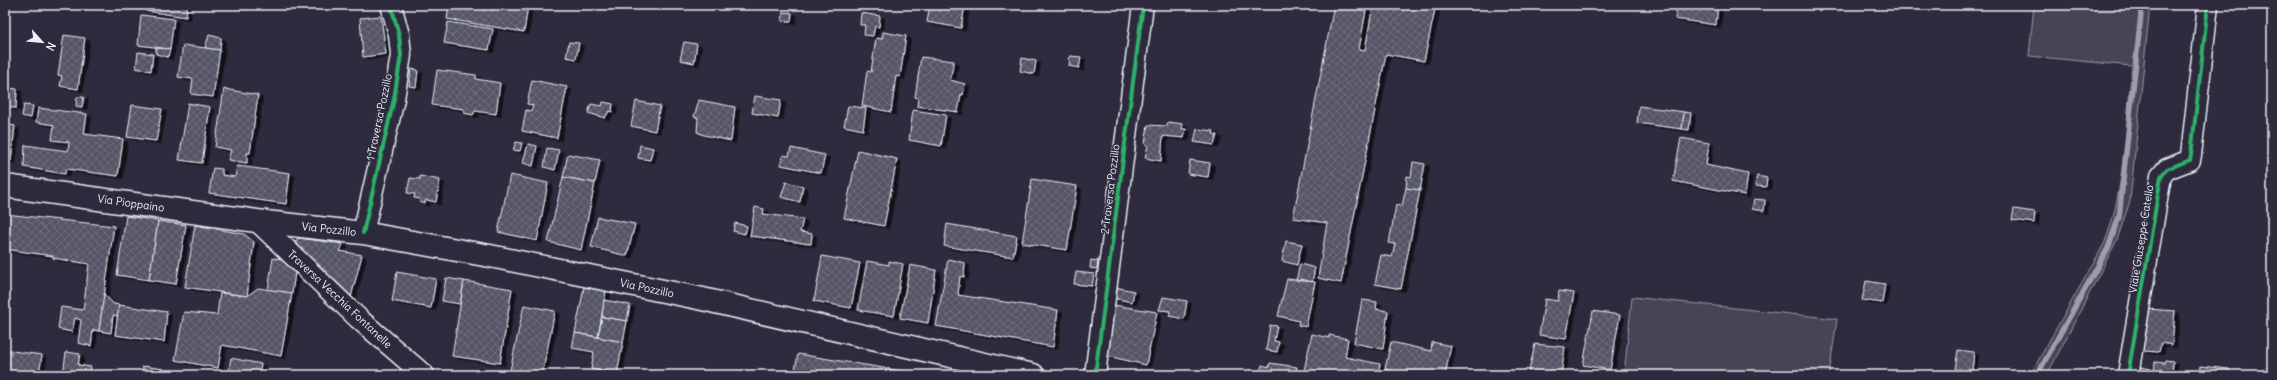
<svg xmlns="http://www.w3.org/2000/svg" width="2277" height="380" font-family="Delius,sans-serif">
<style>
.green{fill:#464455;stroke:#979aa6}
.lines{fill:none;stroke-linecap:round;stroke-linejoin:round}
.stream{stroke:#9c9fab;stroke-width:5.5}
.building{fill:url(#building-cross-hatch);stroke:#e8f1f8;filter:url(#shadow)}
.minor-casing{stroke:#e8f1f8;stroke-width:23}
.major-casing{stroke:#e8f1f8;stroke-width:25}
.minor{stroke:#2f2a3d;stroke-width:20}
.major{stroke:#2f2a3d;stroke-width:22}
.cycleway-casing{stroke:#2f2a3d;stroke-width:6}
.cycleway{stroke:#2db169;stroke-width:4}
.labels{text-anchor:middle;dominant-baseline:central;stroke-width:3;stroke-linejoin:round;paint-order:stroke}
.street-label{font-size:11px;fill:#e8f1f8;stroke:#2f2a3d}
</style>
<defs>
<pattern id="building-cross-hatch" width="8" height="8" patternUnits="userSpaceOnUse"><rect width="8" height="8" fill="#575565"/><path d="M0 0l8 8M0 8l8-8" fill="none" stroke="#6f6e7c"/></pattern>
<filter id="shadow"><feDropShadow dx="4.5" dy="2.5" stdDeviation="0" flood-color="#0009"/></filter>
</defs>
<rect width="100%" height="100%" fill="#2f2a3d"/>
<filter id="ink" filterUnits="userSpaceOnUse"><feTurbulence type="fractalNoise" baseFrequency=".025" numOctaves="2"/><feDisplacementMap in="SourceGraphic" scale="8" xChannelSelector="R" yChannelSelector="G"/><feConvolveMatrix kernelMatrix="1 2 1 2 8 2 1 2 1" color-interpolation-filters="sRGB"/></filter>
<g filter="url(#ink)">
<!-- green -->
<g class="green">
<path d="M2034,5H2150L2130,201L2117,240L2047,375H2030L2104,244C2125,193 2126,121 2132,66L2029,56Z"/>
<path d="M1632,297L1837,319L1829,375H1624Z"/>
</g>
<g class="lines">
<!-- stream -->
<path class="stream" d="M2037,375L2108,248L2119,217L2142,5"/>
</g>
<!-- building -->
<g class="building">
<path d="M147,5H187L186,17L146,11Z"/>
<path d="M449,5H528L524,32L447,19Z"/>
<path d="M930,5H965L961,28L927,22Z"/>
<path d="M1334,5H1367L1359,49L1365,50L1373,5H1436L1424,61L1386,54L1341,283L1318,278L1327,223L1293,218Z"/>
<path d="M1677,5H1718L1716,25L1675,19Z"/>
<path d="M783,12L792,13L791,22L782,21Z"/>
<path d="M861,13L880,16L879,27L875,26L873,36L864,35L865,25H860Z"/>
<path d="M141,15L174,19L170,49L138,45Z"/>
<path d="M381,16L386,54L363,57L360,18Z"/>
<path d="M448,22L493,29L489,50L444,43Z"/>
<path d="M883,32L906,36L900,77L896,76L891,112L862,106L867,71L871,72L876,38L882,39Z"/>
<path d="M64,35L85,38L78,89L60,86L62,76L58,75Z"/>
<path d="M209,35L221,38L220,50L205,48Z"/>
<path d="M569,42L579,43L576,59L566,57Z"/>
<path d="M684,42L697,44L694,63L680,60Z"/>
<path d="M183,45L220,50L213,97L191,94L193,79L178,77Z"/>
<path d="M156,48L170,49L168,57L156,54Z"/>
<path d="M138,52L153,54L151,71L136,68Z"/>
<path d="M1070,56L1081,57L1079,68L1069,66Z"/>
<path d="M921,57L954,61L950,80L965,84L963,95L961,94L958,112L917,106L918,98L915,97Z"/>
<path d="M1022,58L1036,61L1034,74L1020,71Z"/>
<path d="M411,69L418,70L416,87L409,86Z"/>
<path d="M437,70L476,75V79L500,83L496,114L475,111L473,115L464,113V109L432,105Z"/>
<path d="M532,80L567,87L557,138L522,131L526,110L531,111L533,105L527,104Z"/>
<path d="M5,88L17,89L16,108L5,107Z"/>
<path d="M224,89L258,95L250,153H247V163L228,160L231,150L215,147Z"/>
<path d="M755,96L781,100L778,118L752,113Z"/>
<path d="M77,97H84L82,107L76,106Z"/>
<path d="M699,100L735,107L731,141L704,135L697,132L698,118L694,117Z"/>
<path d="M636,101L660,106L655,131L631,126Z"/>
<path d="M603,102L613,104L612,112L609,111L605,118L588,113L591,104L602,106Z"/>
<path d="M188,103L210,107L202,163L179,160Z"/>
<path d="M24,105L33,106L31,118L22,116Z"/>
<path d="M132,105L162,109L156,141L127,137Z"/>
<path d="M848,106L866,108L863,130L844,126Z"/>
<path d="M1639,106L1684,112L1682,129L1637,123Z"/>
<path d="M38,108L87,114L84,134L123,139L118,176L66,169L65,174L24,167L25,145L68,151L69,142L52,140L54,125L36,122Z"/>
<path d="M913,110L946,115L941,146L909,140Z"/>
<path d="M1684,112L1691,113L1689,130L1682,129Z"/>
<path d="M1168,122L1183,124L1182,129H1186L1184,138L1163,136L1161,161L1145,158L1148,145L1145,144L1148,125L1167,126Z"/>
<path d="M8,125L15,126L11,161L5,160V129L7,130Z"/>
<path d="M1197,129L1214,131L1213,134L1217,135L1214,145L1194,142Z"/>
<path d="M1681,138L1709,143L1706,165L1748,174L1745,195L1673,181Z"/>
<path d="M516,142L522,143L520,151L513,150Z"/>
<path d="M528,144L537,146L533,166L523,163Z"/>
<path d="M640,145L653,148L650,160L638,158Z"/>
<path d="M547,148L559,150L555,170L544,167Z"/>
<path d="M791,148L825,155L821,173L781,165L783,155L789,156Z"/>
<path d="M858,150L897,159L884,226L844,218Z"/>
<path d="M568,154L600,160L595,183L563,177Z"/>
<path d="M1190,160L1210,163L1208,177L1188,174Z"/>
<path d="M1413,162L1425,164L1420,190L1406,188L1407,176L1411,177Z"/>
<path d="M237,166L290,173L286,204L209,193L213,168L222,169V175L235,177Z"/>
<path d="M510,175L548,183L537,241L498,232Z"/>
<path d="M420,176L440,180L436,202L426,200L425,203H420V199L414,198L415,194L407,193L410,178L420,179Z"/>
<path d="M1757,176L1767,178L1766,187L1756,186Z"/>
<path d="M563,177L595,183L581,250L548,242Z"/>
<path d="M1032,179L1077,186L1067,250L1022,243Z"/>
<path d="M786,182L803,186L800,202L781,197Z"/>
<path d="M1406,188L1420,190L1401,289L1375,284L1381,255L1392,257L1395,244L1389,243L1396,205L1402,206Z"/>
<path d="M1754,199L1765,200L1764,211L1752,209Z"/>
<path d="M755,207L764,209L763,214L803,219L800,232L812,234L811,244L750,236Z"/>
<path d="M2014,209L2035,212L2034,223L2012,220Z"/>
<path d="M5,214L114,226L99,331L93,330L91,346L78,343L81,320L75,318L72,332L58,329L61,307L83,310L89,264L53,258V256L5,249Z"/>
<path d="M126,216L158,221L149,280L117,275Z"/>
<path d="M598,217L635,224L627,256L591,247Z"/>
<path d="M158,221L186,225L176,284L149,280Z"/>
<path d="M735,223L747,226L745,234L733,231Z"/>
<path d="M947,224L1017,236L1013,257L944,246Z"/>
<path d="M195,225L244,234L254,242L247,296L185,287Z"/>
<path d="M298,238L343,244L340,251L362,255L351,297L295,243Z"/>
<path d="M1286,241L1302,244L1297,265L1282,261Z"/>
<path d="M822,256L860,263L851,308L814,301Z"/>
<path d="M273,258L290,260L296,266L292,293L268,290Z"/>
<path d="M948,259L965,263L964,277L960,276L958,295L1058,310L1053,347L936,326Z"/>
<path d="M1091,260L1098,261L1097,269L1090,268Z"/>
<path d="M867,261L889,265V261L903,264L894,316L858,310Z"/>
<path d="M1300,264L1315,268L1312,282L1301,279V282L1296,281Z"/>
<path d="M910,265L936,270L928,323L900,318Z"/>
<path d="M397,272L436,279L431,308L392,301Z"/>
<path d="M1076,272L1094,274L1092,286L1074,284Z"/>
<path d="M446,278L464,281L460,304L442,301Z"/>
<path d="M1287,279L1315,282L1306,327L1298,325L1299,321L1278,316Z"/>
<path d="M464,281L512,289L500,363L452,356Z"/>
<path d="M1866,281L1885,284L1882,303L1862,300Z"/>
<path d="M1110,286L1134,291L1132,302L1108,297Z"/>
<path d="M584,287L606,291L598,337L575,333Z"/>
<path d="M258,288L292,293L281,356L222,345L218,368L175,360L184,312L217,315L220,293L247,296Z"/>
<path d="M1559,291L1574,293L1566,339L1539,335L1545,299L1558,301Z"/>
<path d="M104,294L114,304L119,305L118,316L113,315L111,333L99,331Z"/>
<path d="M1163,297L1187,301L1184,319L1169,316L1170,311L1159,310Z"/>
<path d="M604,300L630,305L627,321L602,317Z"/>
<path d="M1362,300L1377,302L1376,309L1388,311L1383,349L1354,343Z"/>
<path d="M119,305L167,312L164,342L115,335Z"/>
<path d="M524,305L555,311L542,375H509Z"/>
<path d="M1113,305L1157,312L1146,365L1103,355Z"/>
<path d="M2147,309L2175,311L2172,345L2161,343L2159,352L2143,351Z"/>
<path d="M1593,311L1620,315L1610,370L1583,365Z"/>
<path d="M602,317L627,321L623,342L598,337Z"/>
<path d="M1270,325L1277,326L1274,341L1279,342L1277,352L1266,350Z"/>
<path d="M575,333L623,342L617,374L591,369L594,352L572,348Z"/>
<path d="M1312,334L1329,338V335L1348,339L1345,357L1380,364L1378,375H1303Z"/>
<path d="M1391,342L1431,351L1432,342L1451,346L1445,375H1411L1385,369Z"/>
<path d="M1535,344L1565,347L1561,375H1528Z"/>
<path d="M5,350L42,355L39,375H5Z"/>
<path d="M1958,350L1974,352L1972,371L1955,369Z"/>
<path d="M66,352L80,354L78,365L91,367L90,375H63Z"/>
<path d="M798,354L914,373V375H794Z"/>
<path d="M231,358L261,364L259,375H228Z"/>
<path d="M2165,360L2173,361L2172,375H2154L2155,362L2164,363Z"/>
<path d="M1270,363L1297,367L1296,375H1259L1262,365L1269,367Z"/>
<path d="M143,366L164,369L163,375H142Z"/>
<path d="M2200,366L2229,369V375H2199Z"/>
<path d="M2141,367L2151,369L2150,375H2140Z"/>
<path d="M2264,369L2272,370V375H2263Z"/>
<path d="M1385,370L1401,374V375H1385Z"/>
<rect x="115" y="372" width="12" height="3"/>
</g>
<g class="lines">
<defs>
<g id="minor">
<path d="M257,221L359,319L424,375"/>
<path d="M363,233L394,99L401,55L399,35L391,5"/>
<path d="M1095,375L1143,5"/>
<path d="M2128,375L2161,176L2167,169L2190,160L2191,155L2208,5"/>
</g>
<path id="major" d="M5,186L257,221L363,233L490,256L698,298L1033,375"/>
</defs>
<!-- minor casing -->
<use href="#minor" class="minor-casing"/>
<!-- major casing -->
<use href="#major" class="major-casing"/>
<!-- minor -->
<use href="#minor" class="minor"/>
<!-- major -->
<use href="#major" class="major"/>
<defs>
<g id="cycleway">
<path d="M363,233L394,99L401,55L399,35L391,5"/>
<path d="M1095,375L1143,5"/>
<path d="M2128,375L2161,176L2167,169L2190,160L2191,155L2208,5"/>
</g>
</defs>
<!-- cycleway casing -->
<use href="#cycleway" class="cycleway-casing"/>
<!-- cycleway -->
<use href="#cycleway" class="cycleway"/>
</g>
</g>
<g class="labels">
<!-- street labels -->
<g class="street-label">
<text transform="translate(379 117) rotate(-78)">1 Traversa Pozzillo</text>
<text transform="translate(1110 189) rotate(-83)">2 Traversa Pozzillo</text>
<text transform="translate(131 203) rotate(8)">Via Pioppaino</text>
<text transform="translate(329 229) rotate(6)">Via Pozzillo</text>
<text transform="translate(2141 239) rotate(-81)">Viale Giuseppe Catello</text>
<text transform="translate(647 288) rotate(12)">Via Pozzillo</text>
<text transform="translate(340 299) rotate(43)">Traversa Vecchia Fontanelle</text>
</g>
</g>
<!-- margin -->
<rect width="2277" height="380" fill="none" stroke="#2f2a3d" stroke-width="20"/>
<rect x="10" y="10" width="2257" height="360" fill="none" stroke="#e8f1f8" stroke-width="1.5" filter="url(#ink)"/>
<!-- north arrow -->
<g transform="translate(42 42) rotate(117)" stroke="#2f2a3d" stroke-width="3" paint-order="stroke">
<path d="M0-3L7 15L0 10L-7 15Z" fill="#e8f1f8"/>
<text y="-6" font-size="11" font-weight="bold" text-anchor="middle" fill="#e8f1f8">N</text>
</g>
</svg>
